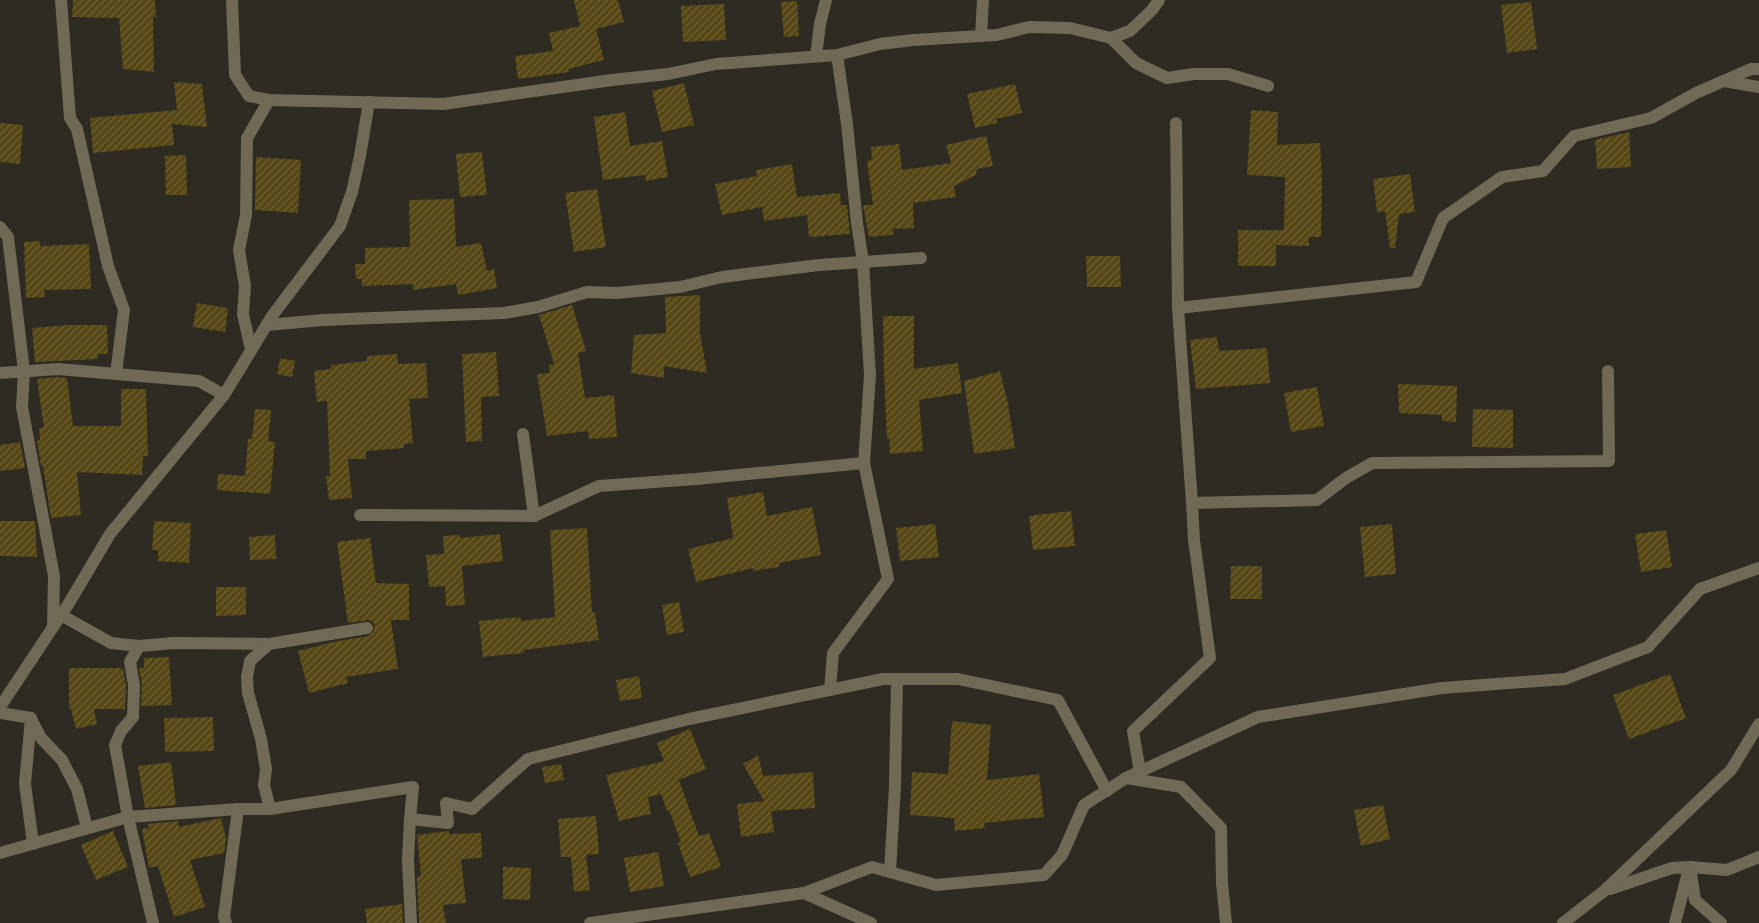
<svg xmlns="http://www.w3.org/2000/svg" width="1759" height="923" font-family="'Sofia Sans Condensed',sans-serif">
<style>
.building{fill:url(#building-hatch)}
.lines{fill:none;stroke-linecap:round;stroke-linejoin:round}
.minor{stroke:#706955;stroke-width:12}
</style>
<defs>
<pattern id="building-hatch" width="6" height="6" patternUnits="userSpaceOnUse" patternTransform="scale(1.25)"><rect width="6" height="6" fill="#554614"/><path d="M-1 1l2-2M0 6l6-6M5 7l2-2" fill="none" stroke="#6e6136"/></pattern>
</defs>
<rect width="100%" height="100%" fill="#2d2b22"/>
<!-- building -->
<g class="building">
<path d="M73,0H155L156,17H153L154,72L123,69L119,18L72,17Z"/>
<path d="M574,0H618L624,22L596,29L604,60L568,69L569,72L518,79L515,56L553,51L549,33L580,26Z"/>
<path d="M797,1L799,36L784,37L781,2Z"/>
<path d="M1531,2L1537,49L1507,53L1501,5Z"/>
<path d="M724,4L726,40L683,42L681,6Z"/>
<path d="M174,82L202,84L207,127L172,124L174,145L93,153L90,118L177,110Z"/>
<path d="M684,83L694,125L662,132L652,91Z"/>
<path d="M1015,84L1022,113L996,119L997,123L975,128L967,94Z"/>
<path d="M1251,110L1278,112L1277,145L1320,143L1322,183L1321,237H1309V246L1276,245V266H1238V230H1284L1285,177L1247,175Z"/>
<path d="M625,112L630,146L662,141L668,177L646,181L645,175L603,180L594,117Z"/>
<path d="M0,123L23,125L20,164L0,162Z"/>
<path d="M1629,132L1631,167L1597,169L1595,140Z"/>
<path d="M986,136L993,166L977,169L976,175L954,186L956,197L913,203L914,228L893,229V235L869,237L863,205H873L867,162L872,159L871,147L899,144L902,170L951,163L946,145Z"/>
<path d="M482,152L487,195L460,197L456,154Z"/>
<path d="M186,155L187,195H166L165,156Z"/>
<path d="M256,157L301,160L298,213L255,210Z"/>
<path d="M792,164L797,197L840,193L841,205H847L850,234L809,237L807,215L764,221L762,207L722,215L715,184L757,176L756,170Z"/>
<path d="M1410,174L1415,212L1399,214L1395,248H1390L1385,211L1377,212L1373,179Z"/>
<path d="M597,189L606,247L574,252L565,193Z"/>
<path d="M454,199L456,247L481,243L487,271L494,269L497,288L458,295L456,284L413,290V284L362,286V279H356L355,264H365V248L410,247L409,200Z"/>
<path d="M40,241V246L89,244L91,289L44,290L45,297L26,298L24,242Z"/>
<path d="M1086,256H1120L1121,287H1087Z"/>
<path d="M700,295V333L707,373L664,366V378L631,373L634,335L666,333L665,297Z"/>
<path d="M197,303L228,308L225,332L193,327Z"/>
<path d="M572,305L586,351L578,353L585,398L614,395L617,437L589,439L588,431L547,436L537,374L550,373L549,365L554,364L539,315Z"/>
<path d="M883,316H914V369L958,363L962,393L919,400L923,451L890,454L889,438L887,439L884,373Z"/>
<path d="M67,325H107L108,354H98V359L35,362L32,328Z"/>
<path d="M1217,337L1219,351L1267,348L1270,383L1196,389L1190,340Z"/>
<path d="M496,352L499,396L481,397L482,441L466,442L462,354Z"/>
<path d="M397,354L398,364L426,363L428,398L409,399L413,443L404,444V448L366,451V459H348L352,498L329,500L326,476H330L327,401L317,402L314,371L330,369L332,365L367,361V356Z"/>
<path d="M280,358L295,361L292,377L277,374Z"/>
<path d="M1000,371L1008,404L1015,448L974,454L964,381Z"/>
<path d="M58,377L67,378L73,426H121V389H146L148,456H143L142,475L77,472L81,515L51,518L43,466H41L37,441L40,440L39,428L44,427L37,379Z"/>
<path d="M1398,384L1457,386L1456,422L1442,421V415L1399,413Z"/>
<path d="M1317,387L1324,426L1291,432L1284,393Z"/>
<path d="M255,409L271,410L268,441L275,442L270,494L217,490L218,474L245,476L248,439H252Z"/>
<path d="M1473,409L1513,410V448L1472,447Z"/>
<path d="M20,442L25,468L0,471V445Z"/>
<path d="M763,492L767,516L812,507L821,555L779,563V567L753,571V568L696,582L688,549L733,538L727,498Z"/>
<path d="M1071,511L1075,546L1033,550L1029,516Z"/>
<path d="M0,521H35L37,557L0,556Z"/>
<path d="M154,521L191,523L189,563L158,561V550H152Z"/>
<path d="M935,524L939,557L900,561L896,528Z"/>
<path d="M1392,524L1396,574L1365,577L1360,527Z"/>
<path d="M587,528L592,613L595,612L599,640L524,650V653L483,657L479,621L520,617L521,621L555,617L550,530Z"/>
<path d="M1666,530L1672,567L1641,572L1635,534Z"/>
<path d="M500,534L503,561L462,566L465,605L446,606L445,586L429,587L426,555L444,554L443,536L460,535V538Z"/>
<path d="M275,535L276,559L250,560L249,537Z"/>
<path d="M370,538L376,583L409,584V620H391L398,669L346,677L348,683L309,693L298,651L338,641L368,636L374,631V623L369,620L348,623L337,542Z"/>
<path d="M1231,566H1262V599H1230Z"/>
<path d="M216,587H246V615L216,616Z"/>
<path d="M679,602L684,632L667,635L662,605Z"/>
<path d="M169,657L172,705L141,706L142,685L139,668H144V658Z"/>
<path d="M69,668H123L126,686L125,709H94L97,724L76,729L71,709H69Z"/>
<path d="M1670,674L1686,718L1629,739L1613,695Z"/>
<path d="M639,676L642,698L620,701L616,680Z"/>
<path d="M213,717L214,751L165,752L164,718Z"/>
<path d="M952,721L991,725L987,780L1039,774L1044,817L984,823L985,828L955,831L954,818L910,815L912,772L948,774Z"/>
<path d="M690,729L706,769L679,780L699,836L709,833L721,867L690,877L678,843L681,842L669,810L667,811L661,794L648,797L651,814L619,821L606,775L664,761L657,743Z"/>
<path d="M758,755L763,776L813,772L815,808L771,811L774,832L741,837L737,804L764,801L743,764Z"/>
<path d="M171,762L176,805L145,808L138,766Z"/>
<path d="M561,764L564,780L545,783L542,767Z"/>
<path d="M1383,805L1390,839L1361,846L1354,810Z"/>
<path d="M596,816L599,854L586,855L590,890L574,892L571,857H561L558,819Z"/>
<path d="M221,818L226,839L224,853L190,860L205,907L174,917L158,866L149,868L142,829L149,828L148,824L178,821L179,827Z"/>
<path d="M113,831L128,867L96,880L81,845Z"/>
<path d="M449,831V834L481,833L482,858L461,859L466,903L443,905L446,923H419L417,877L421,876L417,835Z"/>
<path d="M658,852L664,886L630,892L624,858Z"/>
<path d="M503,867L531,868L530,900L503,899Z"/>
<path d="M402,904L403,923H367L365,909Z"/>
</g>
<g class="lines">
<!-- minor -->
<g class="minor">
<path d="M61,0L70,118L77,129L108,266L124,310L116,374"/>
<path d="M232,0L235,75L249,96L269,100L443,104L612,80L668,74L716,64L837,55L847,124L857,223L863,262L870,375L864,463"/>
<path d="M981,36L983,0"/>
<path d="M1111,38L1130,31L1152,10L1159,0"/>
<path d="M837,55L880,44L913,40L997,35L1029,27L1070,28L1111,38L1136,63L1167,78L1194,74H1228L1268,86"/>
<path d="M816,56L820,24L826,0"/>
<path d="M1724,81L1759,87"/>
<path d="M1176,123L1178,308L1192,503"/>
<path d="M0,227L8,237L24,371L22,407L54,576L53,627"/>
<path d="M1178,308L1416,282L1443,218L1502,177L1543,171L1574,136L1651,118L1696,93L1751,69H1759"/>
<path d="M267,325L323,320L504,313L538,307L587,292L617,293L680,287L722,277L819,265L921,258"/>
<path d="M251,350L243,314L245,286L239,250L246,215L247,138L269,100"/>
<path d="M0,373L58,369L199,381L224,395"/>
<path d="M523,434L534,516"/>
<path d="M360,515L534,516L599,486L696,479L864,463L888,579L833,653L830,690"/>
<path d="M61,615L111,643L139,646L174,643L269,644"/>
<path d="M0,707L69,603L110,534L224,395L272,316L340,226L352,192L360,156L369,102"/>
<path d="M0,713L31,718L25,784L33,844"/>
<path d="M31,719L41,738L62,760L77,789L87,828"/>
<path d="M1140,772L1133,731L1210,658L1194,540L1192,503L1317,500L1346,478L1372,463L1609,461L1608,371"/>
<path d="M1126,778L1258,717L1442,688L1565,679L1648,647L1700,589L1759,568"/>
<path d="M270,809L264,785L266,769L261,739L248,693L247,677L250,661L269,644L367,628"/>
<path d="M410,819L408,860L411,923"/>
<path d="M0,853L128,817L115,745L121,731L133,717L134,685L130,662L139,646"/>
<path d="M1690,867L1695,900L1721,923"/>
<path d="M890,872L895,786L897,679"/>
<path d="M1610,889L1672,868L1690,867L1727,870L1759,857"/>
<path d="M804,893L872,867L936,885L1044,875L1062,855L1084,805L1126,778L1181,787L1221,828L1222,883L1226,923"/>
<path d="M153,923L128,817L238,809H270L413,787L410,819L448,823L446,803L472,809L528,759L689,719L883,679H958L1058,700L1107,791"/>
<path d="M226,923L224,917L238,809"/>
<path d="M590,923L804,893L871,923"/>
<path d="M1563,923L1604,891L1731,770L1759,724"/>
<path d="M1675,923L1688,872"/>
</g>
</g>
</svg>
